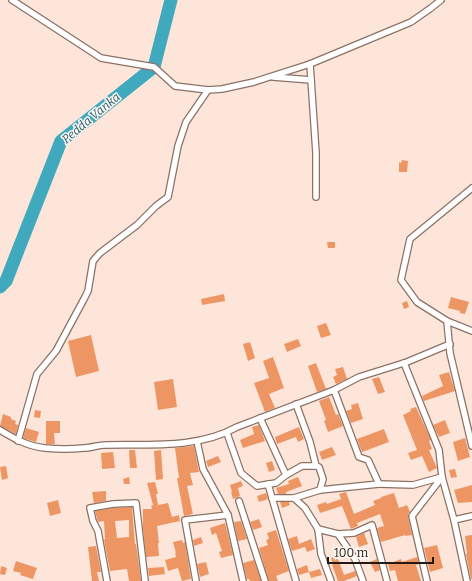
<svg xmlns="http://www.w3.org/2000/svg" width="472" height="581" font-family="Bitter,serif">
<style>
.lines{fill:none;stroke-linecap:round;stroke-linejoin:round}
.river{stroke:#41a9be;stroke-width:13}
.building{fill:#ed9664;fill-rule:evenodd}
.minor-casing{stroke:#8c7265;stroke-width:8}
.minor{stroke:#fff;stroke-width:5.5}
.labels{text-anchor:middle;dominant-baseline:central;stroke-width:3;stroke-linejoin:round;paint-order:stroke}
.water-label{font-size:12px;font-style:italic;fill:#245d69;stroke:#fdf7f4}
</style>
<rect width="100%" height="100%" fill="#fee5da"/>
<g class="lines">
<!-- river -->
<path class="river" d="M0,287L6,281L61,141L154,67L171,0"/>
</g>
<!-- building -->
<g class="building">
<path d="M402,160L408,161L407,172H399V162L401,163Z"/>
<path d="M327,242H335V248H328Z"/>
<path d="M224,294L225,301L202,305L201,299Z"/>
<path d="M451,297L469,302L465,314L460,313V311L448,308Z"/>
<path d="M407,301L409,307L404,309L402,303Z"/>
<path d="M326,323L331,335L321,338L317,326Z"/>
<path d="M91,335L99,371L76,377L68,341Z"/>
<path d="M298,339L301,346L287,352L284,344Z"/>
<path d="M250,342L255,358L248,361L243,344Z"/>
<path d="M273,357L284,388L269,394L275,408L265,412L254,383L269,378L263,361Z"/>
<path d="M316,363L326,389L317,392L308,366Z"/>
<path d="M343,367L347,379L336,384L333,377L337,375L335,369Z"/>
<path d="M449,372L455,391L424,401L422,396L443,386L439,375Z"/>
<path d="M379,377L385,392L378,394L372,379Z"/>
<path d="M173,379L177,407L158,410L154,382Z"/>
<path d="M329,397L336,415L338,414L343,426L328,432L324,421L326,420L319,401Z"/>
<path d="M358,403L363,419L351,423L346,411L352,409L351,405Z"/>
<path d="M416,407L431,440L429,441L432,449L429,450L437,468L429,472L422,456L411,460L408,453L417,450L403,415L411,411L410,409Z"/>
<path d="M35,410L41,411L40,418L34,417Z"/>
<path d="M3,414L11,417V419L16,421L15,424L18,425L16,434L0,426Z"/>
<path d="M445,420L450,433L439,437L433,425Z"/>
<path d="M46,421H60V433H54L55,444H46Z"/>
<path d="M259,425L265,441L243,448L240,440L254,434L252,427Z"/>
<path d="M299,427L304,439L298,442L296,437L277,444L275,437Z"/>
<path d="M26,428L39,432L36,442L23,438Z"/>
<path d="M384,429L389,442L362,452L357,439Z"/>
<path d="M465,438L470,457L458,461L453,442Z"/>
<path d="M194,446L199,472L190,473L193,485L187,486L193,514L184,516L177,478H179L175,448Z"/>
<path d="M332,447L336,455L322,460L319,452Z"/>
<path d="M129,450H135L137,468H130Z"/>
<path d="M161,450L163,479L156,480L154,451Z"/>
<path d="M113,452L115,468L102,469L101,453Z"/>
<path d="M218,456L221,462L208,467L206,461Z"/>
<path d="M272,461L275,470L269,472L266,463Z"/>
<path d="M6,466L8,478L2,480L0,467Z"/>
<path d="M455,469L457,477L451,478L449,470Z"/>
<path d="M129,477L130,484H124L123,479Z"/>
<path d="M298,477L302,486L286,492V494H278L276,488L289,484L288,481Z"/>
<path d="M241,481L243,486L238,488L240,496L233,499L231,492H232L230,485Z"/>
<path d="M155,482L158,494H156L158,505L168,503L172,517L179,515L180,521L157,526L159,543H158L159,556L146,557L143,528V509H152L151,506L153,505L147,483Z"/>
<path d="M472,485V502L458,503L454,490Z"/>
<path d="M106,491V501L94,503L92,492Z"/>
<path d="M346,492L354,514L375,505L373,501L381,498V497L394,493L399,508L407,505L410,512L408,514V517L412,535L405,536V535L381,542L377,528L384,526L380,514L357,523L358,526L351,529L342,506L320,513L317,505L326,502L327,504L341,499L339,494Z"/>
<path d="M266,493L268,499L259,502L257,496Z"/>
<path d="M58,500L61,513L50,516L47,503Z"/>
<path d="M280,502H289L290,505L282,508Z"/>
<path d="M132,507L135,544H136L141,581H129L127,569L110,571L104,540L105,539L104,521L98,522L95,511L113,508ZM129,520V537L117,538L115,521Z"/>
<path d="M259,519L262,527L253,530L250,522Z"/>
<path d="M241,521L247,539L238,541L234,522Z"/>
<path d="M225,523L233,555L221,558L219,552L222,551L216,533L212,535L210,528Z"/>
<path d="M276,530L289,571L276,576L278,581H269L259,548L268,545L266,540L269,539L267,533Z"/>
<path d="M364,533L368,544L359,547L356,537Z"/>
<path d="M472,535V579H471L466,554H467L465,536Z"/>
<path d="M297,536L299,544L311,539L315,549L307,552L305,547L292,551L288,539Z"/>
<path d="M201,537L203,543L194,546L193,540Z"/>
<path d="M182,540L183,543L185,542L191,579L182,581L178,568L168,571L165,560L176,557L175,553H176L173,542Z"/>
<path d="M437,545L443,568L430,572L424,548Z"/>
<path d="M96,546L101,572H97L99,581H92L88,547Z"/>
<path d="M337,556L344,575L355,571L357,576L344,581H338L332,565H333L331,558Z"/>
<path d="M417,557L419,564L416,565L421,581H398L395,570L390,571L388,564L401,559L402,562Z"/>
<path d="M377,559L380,570L375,572L370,562Z"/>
<path d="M254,560L261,581H250L249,579H247L243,563Z"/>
<path d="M16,561L37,568L33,579L20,575L21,573L13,571Z"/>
<path d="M206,562L209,574L200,577L197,564Z"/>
<path d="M307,565L309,572L299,575L297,569Z"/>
<path d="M1,566L7,568L5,575L0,574Z"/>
<path d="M164,567L165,574L149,576L148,568Z"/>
<path d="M320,569L322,575L311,578L309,572Z"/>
</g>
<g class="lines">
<defs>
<g id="minor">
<path d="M12,0L101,58L154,67L175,86L208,90L222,89L254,82L310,64L411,22L431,8L441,0"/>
<path d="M310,64L316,153V197"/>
<path d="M273,77L311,80"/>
<path d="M472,188L410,239L401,280L417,302L447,321L472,331"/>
<path d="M447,321L450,353L472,446"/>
<path d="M0,430C15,439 27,446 45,448C56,449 73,449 84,448C91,448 98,445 105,445C148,444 198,449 237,427L334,390L359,377L407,362L450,344"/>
<path d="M227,433L241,473L257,486L276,483L286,475L260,418"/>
<path d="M18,441L37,374L56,351L84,299L88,291L93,261L100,253L137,225L156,206L168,197L178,146L186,122L208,90"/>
<path d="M197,441L203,469L228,515"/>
<path d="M316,466L319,467L323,479L320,490"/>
<path d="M286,475L302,466H316L310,442L296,404"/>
<path d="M442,477L454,520"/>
<path d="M268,484L296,581"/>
<path d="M379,484L413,485L442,477L439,450L404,363"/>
<path d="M272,498H294"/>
<path d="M239,501L265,581"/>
<path d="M318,529L338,534L354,533L372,525L387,581"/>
<path d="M338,534L355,559L363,581"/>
<path d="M107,581L98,531L93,521L90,508L113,504L136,503L145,581"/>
<path d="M196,581L185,520L228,515L243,581"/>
<path d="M331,581L321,554L318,529L305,508L294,498L320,490L379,484L368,460L359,457L334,390"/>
<path d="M427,581L412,516L442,477"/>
<path d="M467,581L454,520L472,516"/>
</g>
</defs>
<!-- minor casing -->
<use href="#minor" class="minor-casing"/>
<!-- minor -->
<use href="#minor" class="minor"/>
</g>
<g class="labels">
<!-- water labels -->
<g class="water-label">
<text transform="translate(91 118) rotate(-40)">Pedda Vanka</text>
</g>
</g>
<!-- scale -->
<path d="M328 557v6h105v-6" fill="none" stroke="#241914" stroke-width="2"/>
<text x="334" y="557" font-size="12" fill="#241914" stroke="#fdf7f4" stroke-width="3" paint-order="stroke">100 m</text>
</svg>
